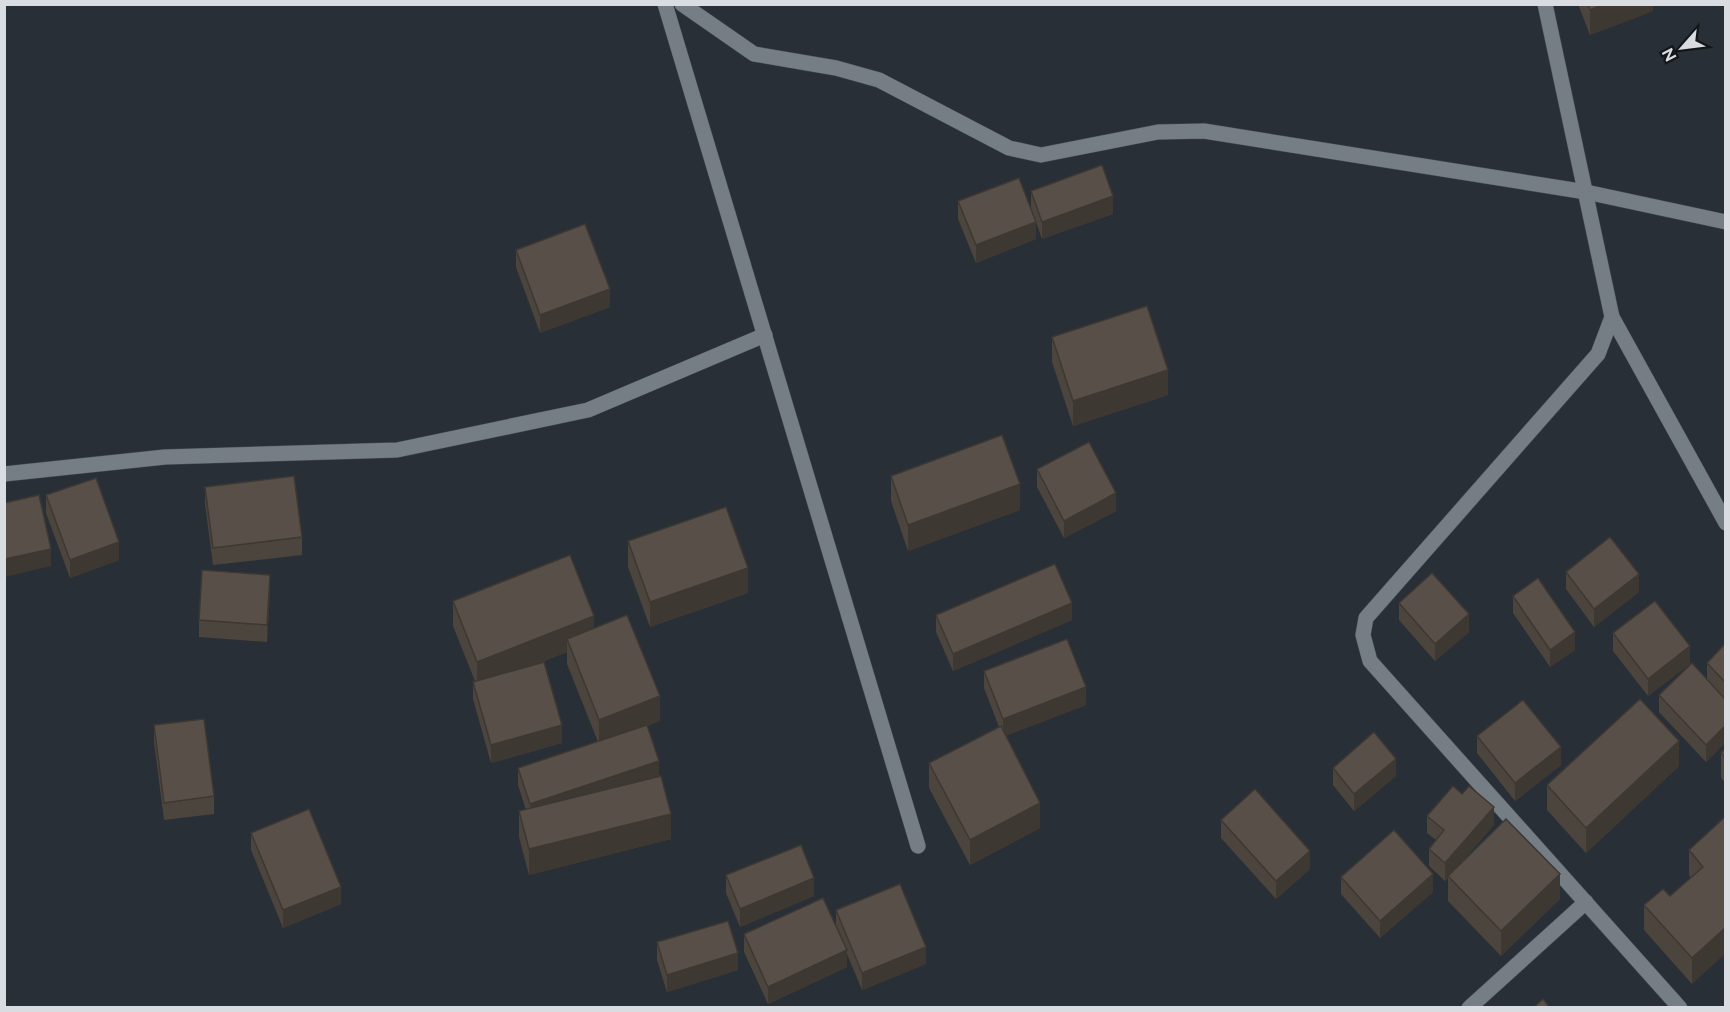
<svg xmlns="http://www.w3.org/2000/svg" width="1730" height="1012" font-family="Raleway,sans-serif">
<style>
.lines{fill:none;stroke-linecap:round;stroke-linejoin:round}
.minor-casing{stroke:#454a51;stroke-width:16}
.minor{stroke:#757d85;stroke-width:15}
.wall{fill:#4c453e}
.shaded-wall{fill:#3e3832}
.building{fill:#585048;stroke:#3e3832;stroke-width:1.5}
</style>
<rect width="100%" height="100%" fill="#292f36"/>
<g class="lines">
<defs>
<g id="minor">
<path d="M665,4L918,846"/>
<path d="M682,4L754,54L836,68L879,80L1009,148L1041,155L1158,132L1204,131L1586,192L1726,222"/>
<path d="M1545,4L1612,317L1598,354L1366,618L1363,635L1370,661L1680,1008"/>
<path d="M1612,317L1726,523"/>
<path d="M4,474L165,457L397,450L588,410L765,335"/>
<path d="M1469,1008L1586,902"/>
</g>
</defs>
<!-- minor casing -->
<use href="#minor" class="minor-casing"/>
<!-- minor -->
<use href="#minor" class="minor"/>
</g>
<!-- wall -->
<g class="wall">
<path d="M1578,4H1653V11L1590,35Z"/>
<path d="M1031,191L1113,214L1042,239L1036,222V239L976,263L958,219V201L1031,209Z"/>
<path d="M516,250L610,307L540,333L516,267Z"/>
<path d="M1052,337L1168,395L1073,426L1052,362Z"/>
<path d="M1037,469L1116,511L1064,538L1037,487Z"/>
<path d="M891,476L1020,510L908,551L891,501Z"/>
<path d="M205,487L302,537V555L213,565L205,504Z"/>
<path d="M46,495L119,560L70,578L46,513Z"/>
<path d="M628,541L748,593L650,627L628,567Z"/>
<path d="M1566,572L1639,592L1594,627L1566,589Z"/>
<path d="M270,592L267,642L199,637V620Z"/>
<path d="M1513,596L1575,650L1550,667L1513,613Z"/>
<path d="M453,601L594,628L660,721L647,726L659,776L671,839L529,875L519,837V811L526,810L518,785V768L598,742L567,664V652L539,663L562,743L491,763L473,699V682L475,681L453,626Z"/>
<path d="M1399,603L1469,632L1435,661L1399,620Z"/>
<path d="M936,615L1072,620L953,671L936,632Z"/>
<path d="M1613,633L1690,664L1648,696L1613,651Z"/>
<path d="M1725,644V743L1706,762L1659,712V695L1707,680V663Z"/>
<path d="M984,671L1086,705L1005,736L1040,828L970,865L929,788V763L999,727L984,688Z"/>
<path d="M154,725L214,796V814L164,820L154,742Z"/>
<path d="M1477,736L1561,765L1515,801L1477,753Z"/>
<path d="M1725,749V782L1721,778V753Z"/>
<path d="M1679,766L1586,853L1547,810V785Z"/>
<path d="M1333,768L1396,776L1354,811L1333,785Z"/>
<path d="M1427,816L1494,825L1458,866L1560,899L1501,956L1448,901V878L1445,881L1429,866V849L1436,840L1427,833Z"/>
<path d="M1725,817L1692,984L1644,930V905L1670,896L1691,878L1689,875V850Z"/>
<path d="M1221,820L1310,869L1276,899L1221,838Z"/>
<path d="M251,833L341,904L283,928L251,850Z"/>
<path d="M726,875L814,896L740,927L726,893Z"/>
<path d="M1341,877L1433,892L1380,938L1341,894Z"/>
<path d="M836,910L926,964L862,990L847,954V967L768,1004L744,952V934L836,926Z"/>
<path d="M657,942L738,970L667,992L657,960Z"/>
</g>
<!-- shaded-wall -->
<g class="shaded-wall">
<path d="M1604,4H1653V11L1590,35V10Z"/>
<path d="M1113,196V214L1042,239V222Z"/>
<path d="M1036,222V239L976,263V245Z"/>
<path d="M610,289V307L540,333V315Z"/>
<path d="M1168,370V395L1073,426V401Z"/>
<path d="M1020,484V510L908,551V525Z"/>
<path d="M1116,493V511L1064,538V521Z"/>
<path d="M119,542V560L70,578V560Z"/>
<path d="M51,549V566L5,577V559Z"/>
<path d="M748,568V593L650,627V602Z"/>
<path d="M1639,574V592L1594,627V609Z"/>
<path d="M270,575V592L267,642V625Z"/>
<path d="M1072,603V620L953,671V654Z"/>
<path d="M1469,614V632L1435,661V644Z"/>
<path d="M594,616V641L567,639V652L477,687V662Z"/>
<path d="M1575,632V650L1550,667V650Z"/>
<path d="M1690,646V664L1648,696V679Z"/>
<path d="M1086,687V705L1003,737V719Z"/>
<path d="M660,696V721L599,745V720Z"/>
<path d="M562,725V743L491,763V745Z"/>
<path d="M1725,726V743L1706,762V745Z"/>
<path d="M1679,741V766L1586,853V828Z"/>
<path d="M1561,747V765L1515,801V783Z"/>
<path d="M1396,759V776L1354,811V794Z"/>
<path d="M659,761V779L530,822V804Z"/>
<path d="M1040,803V828L970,865V840Z"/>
<path d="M1494,807V825L1448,877V876V878L1445,881V863Z"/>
<path d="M671,814V839L529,875V849Z"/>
<path d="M1310,851V869L1276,899V881Z"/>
<path d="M1433,874V892L1380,938V921Z"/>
<path d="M1560,874V899L1501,956V931Z"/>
<path d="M814,878V896L740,927V909Z"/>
<path d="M341,887V904L283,928V910Z"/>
<path d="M1725,928V954L1692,984V958Z"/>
<path d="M926,947V964L862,990V973Z"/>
<path d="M847,950V967L768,1004V987Z"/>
<path d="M738,953V970L667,992V975Z"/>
</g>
<!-- building -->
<g class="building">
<path d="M1588,4H1604L1590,10Z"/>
<path d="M1102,165L1113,196L1042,222L1031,191Z"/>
<path d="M1019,178L1036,222L976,245L958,201Z"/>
<path d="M585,224L610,289L540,315L516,250Z"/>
<path d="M1147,306L1168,370L1073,401L1052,337Z"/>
<path d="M1002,435L1020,484L908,525L891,476Z"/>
<path d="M1089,442L1116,493L1064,521L1037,469Z"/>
<path d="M294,476L302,537L213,548L205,487Z"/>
<path d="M96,478L119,542L70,560L46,495Z"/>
<path d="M39,495L51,549L5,559L4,503Z"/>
<path d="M726,507L748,568L650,602L628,541Z"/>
<path d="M1610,537L1639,574L1594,609L1566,572Z"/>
<path d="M570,555L594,616L477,662L453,601Z"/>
<path d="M1055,564L1072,603L953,654L936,615Z"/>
<path d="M202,570L270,575L267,625L199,620Z"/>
<path d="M1432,573L1469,614L1435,644L1399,603Z"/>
<path d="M1538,578L1575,632L1550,650L1513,596Z"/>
<path d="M1655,601L1690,646L1648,679L1613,633Z"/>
<path d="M627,615L660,696L599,720L567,639Z"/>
<path d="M1067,639L1086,687L1003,719L984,671Z"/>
<path d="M1725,644V682L1707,663Z"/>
<path d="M544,662L562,725L491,745L473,682Z"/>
<path d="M1692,663L1725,699V726L1706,745L1659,695Z"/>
<path d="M1640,699L1679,741L1586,828L1547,785Z"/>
<path d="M1523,700L1561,747L1515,783L1477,736Z"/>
<path d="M204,719L214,796L164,803L154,725Z"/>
<path d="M647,725L659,761L530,804L518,768Z"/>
<path d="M1001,726L1040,803L970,840L929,763Z"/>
<path d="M1374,732L1396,759L1354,794L1333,768Z"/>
<path d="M1725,749V757L1721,753Z"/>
<path d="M661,776L671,814L529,849L519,811Z"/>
<path d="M1453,786L1462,794L1469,786L1494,807L1445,863L1429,849L1444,830L1427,816Z"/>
<path d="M1255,789L1310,851L1276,881L1221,820Z"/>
<path d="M309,809L341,887L283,910L251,833Z"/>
<path d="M1725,817V928L1692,958L1644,905L1663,889L1670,896L1703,867L1689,850Z"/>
<path d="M1506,819L1560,874L1501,931L1448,876Z"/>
<path d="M1394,830L1433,874L1380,921L1341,877Z"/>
<path d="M801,845L814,878L740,909L726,875Z"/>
<path d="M900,884L926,947L862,973L836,910Z"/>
<path d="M823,898L847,950L768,987L744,934Z"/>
<path d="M728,921L738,953L667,975L657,942Z"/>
<path d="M1543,999L1550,1008H1533Z"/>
</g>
<!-- border -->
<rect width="1730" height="1012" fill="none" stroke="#d9dde2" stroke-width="12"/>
<!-- north arrow -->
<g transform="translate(1682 48) rotate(242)" stroke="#14171a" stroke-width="4.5" paint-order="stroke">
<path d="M0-4.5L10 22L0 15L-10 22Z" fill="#d9dde2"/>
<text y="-9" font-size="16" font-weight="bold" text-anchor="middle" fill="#d9dde2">N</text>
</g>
</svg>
